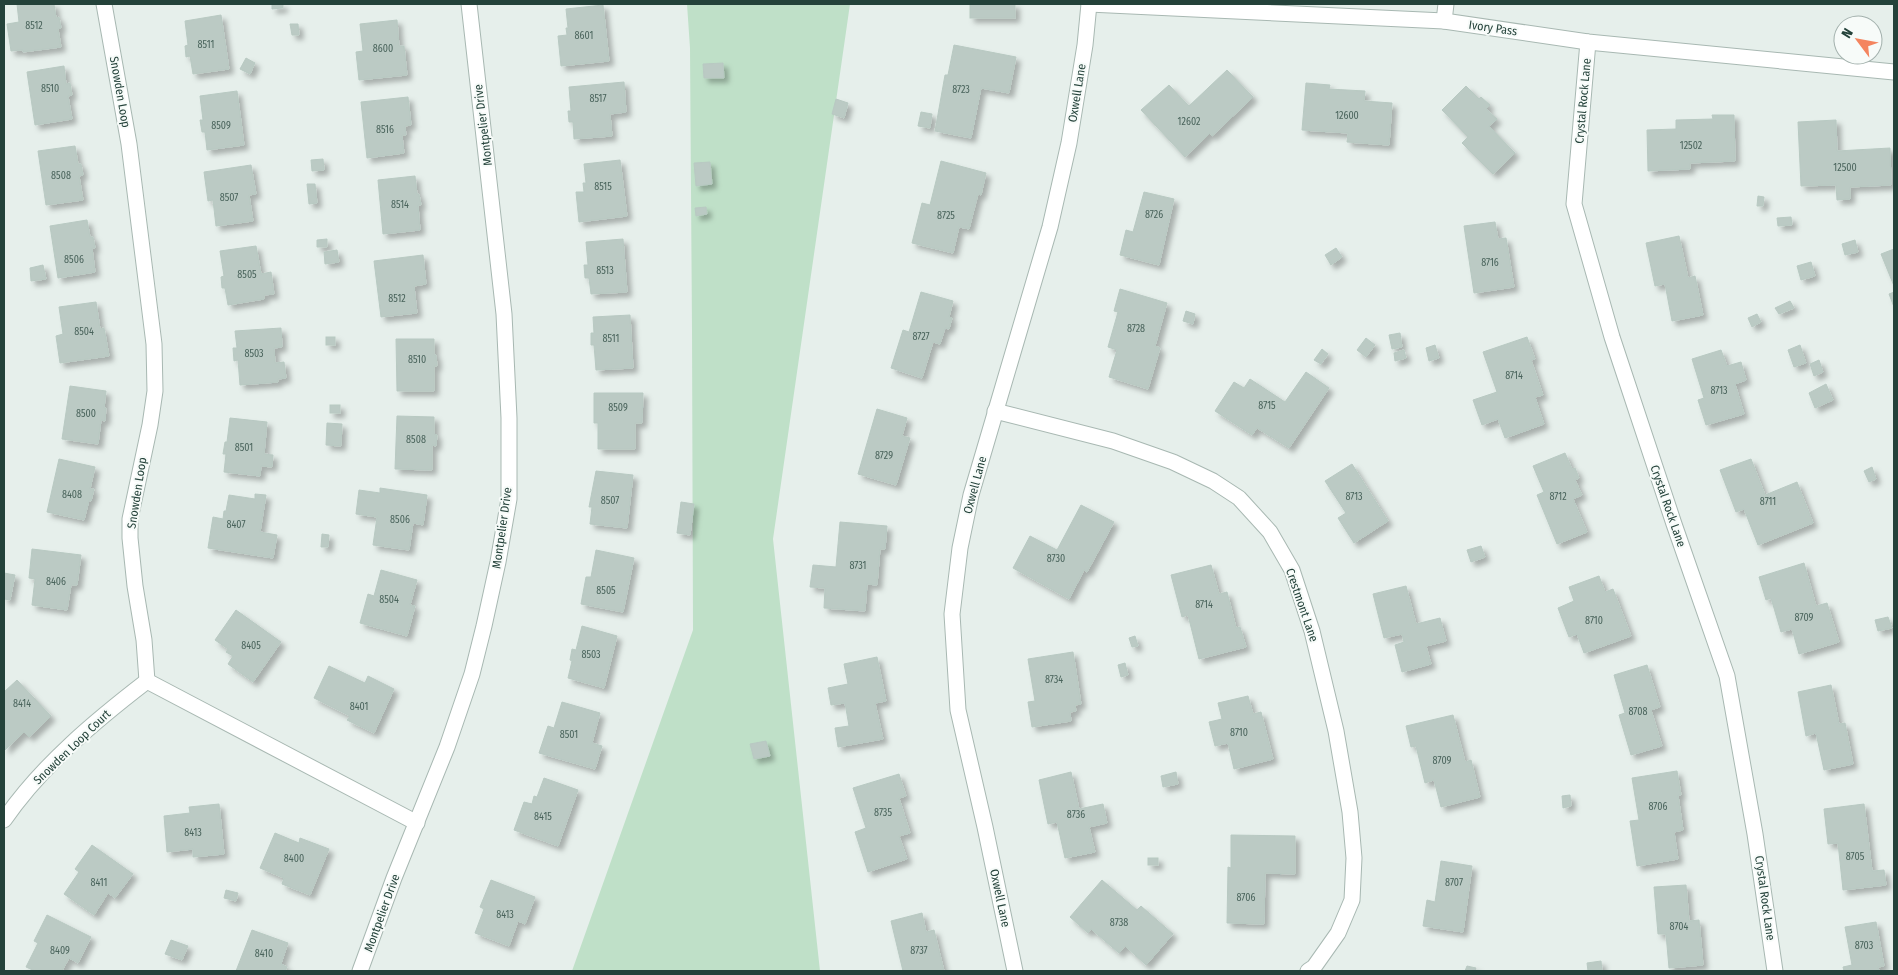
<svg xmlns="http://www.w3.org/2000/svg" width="1898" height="975" font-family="'Fira Sans Condensed',sans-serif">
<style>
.green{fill:#bfe0c8}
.building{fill:#bbcac4;stroke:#b8c9c2;filter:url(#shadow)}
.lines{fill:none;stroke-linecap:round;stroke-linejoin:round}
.street-casing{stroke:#a8b8b2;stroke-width:17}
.street{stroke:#fff;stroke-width:15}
.labels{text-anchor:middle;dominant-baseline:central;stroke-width:4;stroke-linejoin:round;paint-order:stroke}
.number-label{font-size:10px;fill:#4a645c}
.street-label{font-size:12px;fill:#24423a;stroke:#f7fbf9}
</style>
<defs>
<filter id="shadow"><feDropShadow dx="4.5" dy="4.5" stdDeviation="2.5" flood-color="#0004"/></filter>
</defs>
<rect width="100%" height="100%" fill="#e6efeb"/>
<!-- green -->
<path class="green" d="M687,4H850L773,539L820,971H572L693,630L692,330L690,48Z"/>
<!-- building -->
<g class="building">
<path d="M17,4H54L56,18L59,17L61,28L58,29L61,47L23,52V50L11,51L7,24L19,22Z"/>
<path d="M272,4H283V8L272,9Z"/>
<rect x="970" y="4" width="45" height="14"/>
<path d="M603,5L609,61L561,66L558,36L567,35L566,28H568L566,9Z"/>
<path d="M221,15L229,69L193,74L190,56L186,57L185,46L188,45L185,21Z"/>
<path d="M397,20L399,46H404L407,75L359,80L356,52L363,51L360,24Z"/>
<path d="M290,24H298L299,35H292Z"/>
<path d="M954,45L1016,57L1009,93L981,88L971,138L935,131L945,75H948Z"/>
<path d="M246,58L255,63L250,74L240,69Z"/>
<path d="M723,63L724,78H704L703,64Z"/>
<path d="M64,66L66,84L70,83L72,95L68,96L72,119L35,125L27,72Z"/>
<path d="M1227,70L1253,97L1212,136L1210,133L1185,157L1141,110L1169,85L1189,106Z"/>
<path d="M624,82L626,112L610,114L612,136L574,139L573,122H569L568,111H571L569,87Z"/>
<path d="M1306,83L1330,85L1329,89L1365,91L1364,101L1392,103L1389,145L1347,142L1348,133L1302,130Z"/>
<path d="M1466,86L1479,99L1481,97L1490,105L1486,109L1497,119L1489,126L1515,153L1493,174L1462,143L1468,137L1442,110Z"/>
<path d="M237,91L244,145L207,150L205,132H202L200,120H203L200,96Z"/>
<path d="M408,97L411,125L405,126L406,135H402L404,153L367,158L361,102Z"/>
<path d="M836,99L848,103L844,118L832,114Z"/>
<path d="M921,112L932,114L930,128L918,126Z"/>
<path d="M1712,115H1734L1735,161L1690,163V169L1648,171L1647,130L1676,129V120L1713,119Z"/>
<path d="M1836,120L1837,151L1890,148L1891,185L1850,187V199L1837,200L1836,185L1801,186L1798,122Z"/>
<path d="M75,146L78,164H81L83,175L79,176L83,200L46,205L38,151Z"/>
<path d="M323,159L324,170L312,171L311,160Z"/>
<path d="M620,160L627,216L579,222L576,192H584L583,183H586L584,164Z"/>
<path d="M941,161L986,173L981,195L978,194L969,229L959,227L953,253L912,243L922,203L930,205Z"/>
<path d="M710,162L712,184L696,186L694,163Z"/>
<path d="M251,165L256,194L249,195L253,221L216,226L213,200L208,201L204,172Z"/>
<path d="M415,176L417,194H419L421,205H418L420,230L383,234L378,180Z"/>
<path d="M307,184H315L317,203L309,204Z"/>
<path d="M1144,192L1174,199L1159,265L1120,255L1126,230L1133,232Z"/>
<path d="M1758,196L1764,197L1763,206H1757Z"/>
<path d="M706,207L707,214L696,216L695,208Z"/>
<path d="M1791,217L1792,225L1778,226L1777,218Z"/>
<path d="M87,220L90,237H93L95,248H92L95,272L58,278L50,226Z"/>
<path d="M1495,222L1498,239L1506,238L1514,287L1474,293L1464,226Z"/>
<path d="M1679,236L1688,278L1695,276L1703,315L1672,321L1665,284L1655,286L1646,243Z"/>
<path d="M327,239V247H317V240Z"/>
<path d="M623,239L627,292L591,294L589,278H585L584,265H588L586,242Z"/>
<path d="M1855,240L1858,252L1845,255L1842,244Z"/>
<path d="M256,246L261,274L271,272L274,294L264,295V299L228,305L225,288H222L221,277L224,276L220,251Z"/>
<path d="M1336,248L1342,257L1331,265L1325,255Z"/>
<path d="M1894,249V286L1881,254Z"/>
<path d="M337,250L339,262L325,264L324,252Z"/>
<path d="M423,255L426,284L414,286L417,313L381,317L374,261Z"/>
<path d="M1811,262L1815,276L1801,280L1797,266Z"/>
<path d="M43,265L46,279L31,281L30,268Z"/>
<path d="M1120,289L1167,303L1155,346L1160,348L1148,389L1109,377L1117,350L1108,347L1118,312L1114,311Z"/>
<path d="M921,292L953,301L949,317L952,318L949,329L945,328L940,344L933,342L922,378L891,368L903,330L909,332Z"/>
<path d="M1894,292V307L1889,294Z"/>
<path d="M1790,301L1794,308L1779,314L1775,308Z"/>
<path d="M96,302L100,329L104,328L109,356L60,363L56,336L63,334L59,307Z"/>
<path d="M1186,311L1195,314L1193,324L1183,321Z"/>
<path d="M1757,314L1761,322L1752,327L1748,318Z"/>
<path d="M630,315L633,368L596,370L594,345H591V333H594L593,317Z"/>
<path d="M281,328L282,347L274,348L275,363L284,362L286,378L278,379V382L240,385L238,360L234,361L233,348H237L235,331Z"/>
<path d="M1400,333L1402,347L1392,349L1389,335Z"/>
<rect x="326" y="337" width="9" height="8"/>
<path d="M1527,337L1535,359L1531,360L1543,395L1535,397L1544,424L1505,438L1498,419L1482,425L1473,400L1497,392L1483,352Z"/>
<path d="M1366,338L1375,345L1366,357L1357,350Z"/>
<path d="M396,339H434V355H436L437,366H434V391H397Z"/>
<path d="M1435,345L1439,358L1429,361L1426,348Z"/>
<path d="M1800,345L1806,363L1794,367L1788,350Z"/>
<path d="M1322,349L1328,354L1321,364L1314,360Z"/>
<path d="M1404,350L1406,358L1395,361L1394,353Z"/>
<path d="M1721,350L1727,366L1741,362L1746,380L1735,384L1744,414L1706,425L1698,400L1704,398L1692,359Z"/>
<path d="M1819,360L1823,372L1814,376L1810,364Z"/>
<path d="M1306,372L1329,388L1289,448L1257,428L1252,435L1215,411L1234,382L1244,388L1250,379L1285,402Z"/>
<path d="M1826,384L1833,400L1815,408L1809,393Z"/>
<path d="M70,386L106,391L104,408H106L105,421L101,420L98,444L62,439Z"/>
<path d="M594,393H643L642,423H635V449H598V423H594Z"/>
<rect x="330" y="405" width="10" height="8"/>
<path d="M877,409L907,418L902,436L910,438L896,485L858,474Z"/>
<path d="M397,416L434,417V434L437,435L436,446L432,445V470L395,469Z"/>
<path d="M230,418L267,422L264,454L273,455L272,467L261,466L260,476L224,472L226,454H223L225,442H227Z"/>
<path d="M327,423L342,424L341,446L326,445Z"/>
<path d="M1565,453L1572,469L1575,468L1579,478L1575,480L1582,495L1573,499L1587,532L1557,544L1537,495L1544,492L1533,466Z"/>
<path d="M59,459L95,467L90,489H94L91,501L89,500L84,520L47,512Z"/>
<path d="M1751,459L1765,495L1797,482L1813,523L1758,545L1744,509L1736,512L1720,470Z"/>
<path d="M1352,464L1388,521L1354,543L1338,518L1346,513L1325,481Z"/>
<path d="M1872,467L1876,479L1869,482L1864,471Z"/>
<path d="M596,471L633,475L627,528L590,524L592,507H589Z"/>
<path d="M380,488L427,495L423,525L413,523L409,550L373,545L377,517L356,514L359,490L380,493Z"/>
<path d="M255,494L266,495L260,532L277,535L273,558L208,548L213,517L223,519L224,511H226L229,495L255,499Z"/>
<path d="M681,502L694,504L690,535L677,533Z"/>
<path d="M1081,505L1114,522L1087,572L1084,570L1069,599L1013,568L1030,536L1057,550Z"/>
<path d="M840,522L887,526L885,549H880L877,585L867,584L865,611L824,608L825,588L810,587L813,565L836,567Z"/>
<path d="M322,534L329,535L328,547H321Z"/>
<path d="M1481,546L1485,557L1471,562L1467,550Z"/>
<path d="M32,549L81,555L77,585H71L67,610L32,605L35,579L29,578Z"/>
<path d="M596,550L634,558L623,612L581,604L586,577H591Z"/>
<path d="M1804,563L1816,606L1827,603L1839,642L1799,654L1792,629L1781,632L1771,598L1766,600L1759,577Z"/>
<path d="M1211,565L1219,594L1227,592L1236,628L1240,627L1246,647L1199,659L1188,615L1182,617L1171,575Z"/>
<path d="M381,570L417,580L410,605L415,606L407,636L360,623L368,594L374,596Z"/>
<path d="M4,573L15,575L10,600L4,599Z"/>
<path d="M1599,576L1605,592L1613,589L1631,636L1584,653L1577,634L1569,637L1558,608L1574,601L1569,587Z"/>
<path d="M1406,586L1416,624L1440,618L1446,641L1426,646L1431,664L1402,672L1395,645L1404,642L1402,634L1384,638L1373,594Z"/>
<path d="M236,610L281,642L253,682L228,664L233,656L226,652L228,649L215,640Z"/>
<path d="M1888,617L1892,628L1878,631L1875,620Z"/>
<path d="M582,626L617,636L604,688L568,678L572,661L570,660L572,649L576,650Z"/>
<path d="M1135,636L1138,646L1132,647L1129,638Z"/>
<path d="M1073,652L1081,704L1075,705L1076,711L1070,712L1071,721L1032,727L1028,702L1035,701L1028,659Z"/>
<path d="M877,657L886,701L875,703L883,739L838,747L835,728L849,726L845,703L831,705L828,688L848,684L844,664Z"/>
<path d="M1125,663L1128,675L1121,677L1118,665Z"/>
<path d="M1647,665L1660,707L1651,710L1662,746L1631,755L1619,715L1625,713L1614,675Z"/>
<path d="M329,666L365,683L368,676L394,689L374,733L347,720L350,716L314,698Z"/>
<path d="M17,680L51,716L29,737L24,732L5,750L4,692Z"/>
<path d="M1831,685L1839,724L1845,723L1853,764L1824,770L1816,733L1806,736L1798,692Z"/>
<path d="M1248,696L1253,714L1261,712L1273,759L1234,769L1228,743L1215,746L1209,722L1222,719L1218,703Z"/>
<path d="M562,702L600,713L592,743L602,746L595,769L539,753L548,726L554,728Z"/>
<path d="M1453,715L1465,762L1471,760L1480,797L1441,807L1434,780L1425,783L1416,746L1411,747L1406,726Z"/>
<path d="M766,741L770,756L754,759L750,744Z"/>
<path d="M1677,771L1681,795H1678L1683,830L1674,832L1678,859L1637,866L1630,821L1639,820L1632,778Z"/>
<path d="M1071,772L1079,809L1103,804L1107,823L1089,827L1095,852L1065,858L1057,822L1048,824L1039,780Z"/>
<path d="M1176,772L1178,784L1163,787L1161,776Z"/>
<path d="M899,774L906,796L899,798L910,833L899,836L907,859L868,872L855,832L866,828L853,788Z"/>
<path d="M544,778L578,790L558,846L514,830L524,802L532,804L534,796L537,797Z"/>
<path d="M1570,795L1571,806L1563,808L1562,796Z"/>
<path d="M219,804L224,854L193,857V849L167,852L164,816L190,813L189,807Z"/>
<path d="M1864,804L1872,871L1884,870L1886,885L1843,890L1838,843L1828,844L1824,809Z"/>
<path d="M275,833L299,843L300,838L329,849L310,895L282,884L284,878L260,868Z"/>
<path d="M1231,835L1295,836V874L1265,873L1264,924L1227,923L1228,867L1231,868Z"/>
<path d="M92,845L133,874L115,898L108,893L94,915L64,894L79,872L75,869Z"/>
<rect x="1148" y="858" width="10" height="7"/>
<path d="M1441,861L1472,866L1463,932L1423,926L1427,900L1435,902Z"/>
<path d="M491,880L535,897L525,924L518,921L509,946L475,933L484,909L480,907Z"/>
<path d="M1102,880L1137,910L1141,906L1173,934L1146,965L1125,946L1119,953L1091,929L1088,933L1070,917Z"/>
<path d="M1686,885L1689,921L1699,920L1703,965L1669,968L1666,934H1658L1654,887Z"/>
<path d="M226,890L238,893L236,901L224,898Z"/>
<path d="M922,913L926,932L934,930L944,971H903L891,921Z"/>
<path d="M47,915L91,937L78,963L69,958L62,971H35L26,967L38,943L34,941Z"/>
<path d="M1876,922L1884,966L1878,967L1879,971H1844L1843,967L1852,965L1845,927Z"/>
<path d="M252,930L288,943L281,964L287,967L285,971H236Z"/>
<path d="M171,940L188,946L182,960L165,954Z"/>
<path d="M1601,961L1602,971H1588L1587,963Z"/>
<path d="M1467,966L1476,968L1475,971H1465Z"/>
</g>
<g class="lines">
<defs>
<g id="street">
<path d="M104,4L129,144L154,344L155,391L150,425L130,519V538L135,586L144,640L147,681"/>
<path d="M1089,4L1444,21L1588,42L1894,72"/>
<path d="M1444,21L1446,4"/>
<path d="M1588,42L1574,204L1612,337L1674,524L1727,676L1755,834L1775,971"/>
<path d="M995,411L1113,441L1173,462L1213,481L1239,498L1270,532L1292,570L1312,631L1336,731L1350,812L1354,858L1352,900L1338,933L1314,967L1308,971"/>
<path d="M147,681L417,823"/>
<path d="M4,820C42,765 95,721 147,681"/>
<path d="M360,971L394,878L447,747L472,674L484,626L498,562L509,499V418L504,314L469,4"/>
<path d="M1015,971L985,827L958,710L952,614L960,548L971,495L1050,227L1069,143L1085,45L1089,4"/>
</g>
</defs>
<!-- street casing -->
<use href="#street" class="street-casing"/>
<!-- street -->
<use href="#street" class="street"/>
</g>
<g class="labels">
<!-- number labels -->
<g class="number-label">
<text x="34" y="26">8512</text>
<text x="584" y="36">8601</text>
<text x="206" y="45">8511</text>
<text x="383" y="49">8600</text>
<text x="50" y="89">8510</text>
<text x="961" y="90">8723</text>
<text x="598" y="99">8517</text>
<text x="1347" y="116">12600</text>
<text x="1189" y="122">12602</text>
<text x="221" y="126">8509</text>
<text x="385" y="130">8516</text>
<text x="1691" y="146">12502</text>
<text x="1845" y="168">12500</text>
<text x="61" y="176">8508</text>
<text x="603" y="187">8515</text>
<text x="229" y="198">8507</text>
<text x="400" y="205">8514</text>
<text x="1154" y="215">8726</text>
<text x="946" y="216">8725</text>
<text x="74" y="260">8506</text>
<text x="1490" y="263">8716</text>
<text x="605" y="271">8513</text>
<text x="247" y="275">8505</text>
<text x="397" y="299">8512</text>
<text x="1136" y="329">8728</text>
<text x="84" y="332">8504</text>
<text x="921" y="337">8727</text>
<text x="611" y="339">8511</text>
<text x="254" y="354">8503</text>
<text x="417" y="360">8510</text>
<text x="1514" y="376">8714</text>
<text x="1719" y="391">8713</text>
<text x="1267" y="406">8715</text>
<text x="618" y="408">8509</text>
<text x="86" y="414">8500</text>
<text x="416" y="440">8508</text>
<text x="244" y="448">8501</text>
<text x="884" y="456">8729</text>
<text x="72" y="495">8408</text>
<text x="1354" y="497">8713</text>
<text x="1558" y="497">8712</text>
<text x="610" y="501">8507</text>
<text x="1768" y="502">8711</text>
<text x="400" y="520">8506</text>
<text x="236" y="525">8407</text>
<text x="1056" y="559">8730</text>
<text x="858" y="566">8731</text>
<text x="56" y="582">8406</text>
<text x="606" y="591">8505</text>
<text x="389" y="600">8504</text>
<text x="1204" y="605">8714</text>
<text x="1804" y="618">8709</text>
<text x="1594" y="621">8710</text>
<text x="251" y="646">8405</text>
<text x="591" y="655">8503</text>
<text x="1054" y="680">8734</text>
<text x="22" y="704">8414</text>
<text x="359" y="707">8401</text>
<text x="1638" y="712">8708</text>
<text x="1239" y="733">8710</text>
<text x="569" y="735">8501</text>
<text x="1442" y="761">8709</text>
<text x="1658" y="807">8706</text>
<text x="883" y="813">8735</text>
<text x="1076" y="815">8736</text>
<text x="543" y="817">8415</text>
<text x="193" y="833">8413</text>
<text x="1855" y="857">8705</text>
<text x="294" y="859">8400</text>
<text x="99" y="883">8411</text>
<text x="1454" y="883">8707</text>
<text x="1246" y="898">8706</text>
<text x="505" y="915">8413</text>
<text x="1119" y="923">8738</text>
<text x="1679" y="927">8704</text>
<text x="1864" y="946">8703</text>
<text x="60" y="951">8409</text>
<text x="919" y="951">8737</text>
<text x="264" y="954">8410</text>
</g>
<!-- street labels -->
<g class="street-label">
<text transform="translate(1493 28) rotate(8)">Ivory Pass</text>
<text transform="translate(120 92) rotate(80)">Snowden Loop</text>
<text transform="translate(1077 93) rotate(-81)">Oxwell Lane</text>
<text transform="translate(1583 101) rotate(-85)">Crystal Rock Lane</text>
<text transform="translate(483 125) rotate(-97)">Montpelier Drive</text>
<text transform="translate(975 485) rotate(-75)">Oxwell Lane</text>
<text transform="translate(137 493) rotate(-81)">Snowden Loop</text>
<text transform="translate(1668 506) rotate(71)">Crystal Rock Lane</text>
<text transform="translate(502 528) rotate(-82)">Montpelier Drive</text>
<text transform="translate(1302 605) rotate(71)">Crestmont Lane</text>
<text transform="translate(72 747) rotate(-44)">Snowden Loop Court</text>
<text transform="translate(1000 898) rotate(78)">Oxwell Lane</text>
<text transform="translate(1765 898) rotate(82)">Crystal Rock Lane</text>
<text transform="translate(382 913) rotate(-70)">Montpelier Drive</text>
</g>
</g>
<!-- border -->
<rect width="1898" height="975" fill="none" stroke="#24423a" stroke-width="10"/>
<!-- north arrow -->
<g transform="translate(1858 40) rotate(302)"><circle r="24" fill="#f7fbf9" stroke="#a3b1ad"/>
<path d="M0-4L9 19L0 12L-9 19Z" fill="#f4845f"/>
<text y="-8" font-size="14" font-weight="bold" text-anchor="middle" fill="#24423a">N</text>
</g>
</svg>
